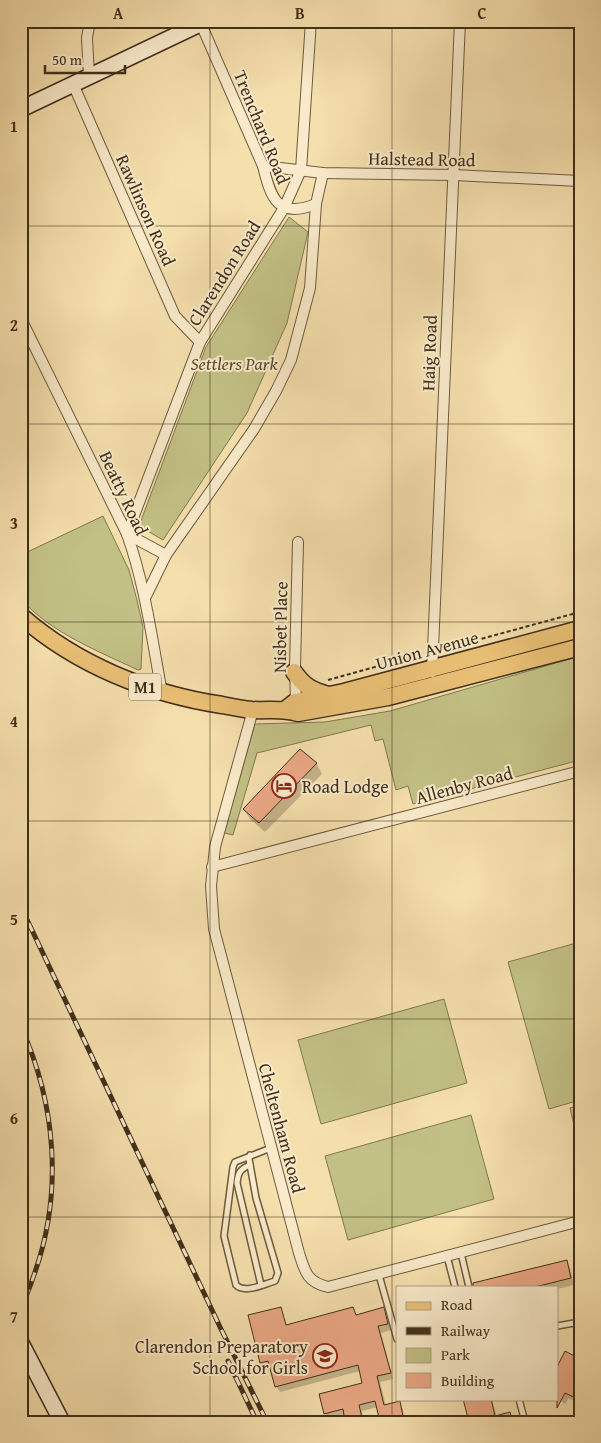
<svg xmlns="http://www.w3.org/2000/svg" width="601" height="1443" font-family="'Gentium Book Plus',serif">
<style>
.green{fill:#c2c085;stroke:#817850}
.shadow{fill:#0003}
.building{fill:#eba885;stroke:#402f1a}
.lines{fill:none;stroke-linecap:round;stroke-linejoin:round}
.lane-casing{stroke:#6d5b3f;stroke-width:8}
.street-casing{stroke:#6d5b3f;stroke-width:12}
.secondary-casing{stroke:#402f1a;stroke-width:18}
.primary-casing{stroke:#402f1a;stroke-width:19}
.path{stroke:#402f1a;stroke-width:2;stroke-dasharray:4 2.5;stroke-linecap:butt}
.lane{stroke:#f8eaca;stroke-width:5}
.street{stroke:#f8eaca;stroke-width:10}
.secondary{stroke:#f8eaca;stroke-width:15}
.primary{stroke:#eac076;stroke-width:16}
.rail-casing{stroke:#402f1a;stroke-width:5}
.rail{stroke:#f8eaca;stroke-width:3;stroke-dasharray:9;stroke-linecap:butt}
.grid{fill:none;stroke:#402f1a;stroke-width:1;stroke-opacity:0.55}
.labels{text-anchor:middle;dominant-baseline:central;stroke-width:4;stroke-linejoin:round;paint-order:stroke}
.shield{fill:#f8eaca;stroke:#77674f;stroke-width:1}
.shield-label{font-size:16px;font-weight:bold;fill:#402f1a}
.street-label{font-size:18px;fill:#402f1a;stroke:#f8eaca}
.park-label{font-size:18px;font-style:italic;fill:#5a4c2f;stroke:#f8eaca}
.poi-label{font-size:18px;fill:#402f1a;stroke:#f8eaca;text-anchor:start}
.neatline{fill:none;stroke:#402f1a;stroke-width:2}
.grid-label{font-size:16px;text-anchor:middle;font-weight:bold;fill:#402f1a}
</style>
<rect width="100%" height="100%" fill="#f5dfad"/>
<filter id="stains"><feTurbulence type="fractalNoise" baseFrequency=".004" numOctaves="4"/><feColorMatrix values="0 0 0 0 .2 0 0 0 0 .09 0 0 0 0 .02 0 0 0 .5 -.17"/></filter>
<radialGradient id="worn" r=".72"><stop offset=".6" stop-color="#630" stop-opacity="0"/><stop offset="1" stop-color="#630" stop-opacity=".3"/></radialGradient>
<!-- green -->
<g class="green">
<path d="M289,217L308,232L287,323L247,413L163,540L139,526L206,347Z"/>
<path d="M103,516L129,570L137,600L143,627L141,669L138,670C98,651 51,633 21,599V555Z"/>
<path d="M573,658L580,661V760L413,804L408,786L396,790L383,739L375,741L371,725L257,753L233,835L224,833L255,724L325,722L390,711Z"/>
<path d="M580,942V1100L549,1109L508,962Z"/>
<path d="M444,999L467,1083L321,1124L298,1040Z"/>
<path d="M580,1105V1140L578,1141L570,1108Z"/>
<path d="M471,1115L494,1199L348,1240L325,1156Z"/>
</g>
<!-- shadow -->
<g class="shadow">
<path d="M300,750L317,764L322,774L265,832L250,819L244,809Z"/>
<path d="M566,1262L570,1268L574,1285L557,1289V1287H484Z"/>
<path d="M580,1272V1297L575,1273Z"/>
<path d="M280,1308L287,1326L353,1309L357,1316L383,1309L391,1330L381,1333L393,1379L380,1382L386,1406L399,1403L403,1409L405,1422H381L378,1407L362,1411L364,1422H346L345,1415L329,1420L325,1413L364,1384L360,1371L280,1392L276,1386L271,1367L265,1369L261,1363L250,1316Z"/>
<path d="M580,1360V1404L568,1398L566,1404L556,1399Z"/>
<path d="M464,1399H492L497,1417L510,1414L514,1422H470Z"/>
</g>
<!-- building -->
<g class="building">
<path d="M300,749L317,763L259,823L243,809Z"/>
<path d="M567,1260L571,1278L535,1287H473V1283Z"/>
<path d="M281,1307L286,1325L353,1307L356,1315L384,1307L388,1324L378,1326L391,1373L377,1376L384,1405L400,1401L404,1422H380L375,1401L359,1405L363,1422H345L343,1409L324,1414L319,1394L362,1383L358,1365L275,1387L268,1361L260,1363L248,1315Z"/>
<path d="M565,1351L580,1359V1400L565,1393L557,1408V1367Z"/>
<path d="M463,1399H491L495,1416L510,1412L513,1422H469Z"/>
</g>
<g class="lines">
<defs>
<g id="lane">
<path d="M250,1155L249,1159L256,1198L278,1273L275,1281C264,1284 245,1294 236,1285L224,1236L233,1167L235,1162L271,1148"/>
<path d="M250,1165C240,1169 238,1173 237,1183L261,1285"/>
<path d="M461,1253L469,1287"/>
<path d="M447,1256L455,1287"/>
<path d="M379,1275L397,1339"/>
<path d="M557,1326L580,1322"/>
<path d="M519,1399L525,1422"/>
</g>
<g id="street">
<path d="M201,24L263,166C271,199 278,219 316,204"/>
<path d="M89,76L87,38L90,21"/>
<path d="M73,84L175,316L200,342"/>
<path d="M263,166L323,173L453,175L580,181"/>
<path d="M21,319L127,534C145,585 152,639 162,693"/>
<path d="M166,555L127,534L200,342L284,208L301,170L311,21"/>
<path d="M145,598L166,555L254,429L276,391L291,360L310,288L316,204L323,173"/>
<path d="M432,672L460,21"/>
<path d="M296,705L295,667L298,542"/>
<path d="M253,710L215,847L211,886L214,929L299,1253C305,1272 307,1282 328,1287L580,1221"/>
<path d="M212,867L580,771"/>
</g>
<g id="secondary">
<path d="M21,109L206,21"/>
<path d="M21,1343L62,1422"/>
</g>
<g id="primary">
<path d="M21,616C77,665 149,694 222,705C232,707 242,709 252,710C268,711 282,708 298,713L388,697L580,647"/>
<path d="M294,672C305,687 311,690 328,695"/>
<path d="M286,709L295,702L344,692L580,629"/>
</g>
</defs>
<!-- lane casing -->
<use href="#lane" class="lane-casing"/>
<!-- street casing -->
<use href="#street" class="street-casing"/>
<!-- secondary casing -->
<use href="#secondary" class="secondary-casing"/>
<!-- primary casing -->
<use href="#primary" class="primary-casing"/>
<!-- path -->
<g class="path">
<path d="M444,649L580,612"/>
<path d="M328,680L422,654"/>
</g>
<!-- lane -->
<use href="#lane" class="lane"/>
<!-- street -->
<use href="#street" class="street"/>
<!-- secondary -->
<use href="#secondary" class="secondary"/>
<!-- primary -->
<use href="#primary" class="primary"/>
<defs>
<g id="rail">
<path d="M21,907L221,1329L267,1422"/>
<path d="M21,1027C56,1104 63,1192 35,1272C31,1284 27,1296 21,1307"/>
<path d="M228,1361L257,1422"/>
</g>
</defs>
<!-- rail casing -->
<use href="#rail" class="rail-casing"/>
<!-- rail -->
<use href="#rail" class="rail"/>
</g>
<!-- grid -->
<path class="grid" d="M210,21V1422M392,21V1422M21,226H580M21,424H580M21,622H580M21,821H580M21,1019H580M21,1217H580"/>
<!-- icons -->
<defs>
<symbol id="hotel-ring" viewBox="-11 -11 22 22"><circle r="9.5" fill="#f8eaca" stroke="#8f2418" stroke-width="1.5"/><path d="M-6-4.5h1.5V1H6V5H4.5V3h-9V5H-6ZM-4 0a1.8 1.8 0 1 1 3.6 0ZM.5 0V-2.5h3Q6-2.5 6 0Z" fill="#8f2418"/></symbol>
<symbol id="school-ring" viewBox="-11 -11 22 22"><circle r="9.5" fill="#f8eaca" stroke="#8f2418" stroke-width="1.5"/><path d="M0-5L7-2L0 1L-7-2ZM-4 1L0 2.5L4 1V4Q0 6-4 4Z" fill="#8f2418"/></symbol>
</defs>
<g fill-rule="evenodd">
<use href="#hotel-ring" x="270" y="772" width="28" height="28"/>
<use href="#school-ring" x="311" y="1342" width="28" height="28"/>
</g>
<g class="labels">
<!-- shield labels -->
<rect class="shield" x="129" y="673.5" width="32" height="27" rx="4"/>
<g class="shield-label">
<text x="145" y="687">M1</text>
</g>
<!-- street labels -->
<g class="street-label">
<text transform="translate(262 127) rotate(68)">Trenchard Road</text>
<text transform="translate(422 159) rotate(1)">Halstead Road</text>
<text transform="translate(146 210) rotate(66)">Rawlinson Road</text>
<text transform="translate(224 273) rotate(-58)">Clarendon Road</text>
<text transform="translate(429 353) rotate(-88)">Haig Road</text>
<text transform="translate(124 493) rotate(65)">Beatty Road</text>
<text transform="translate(280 627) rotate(-89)">Nisbet Place</text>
<text transform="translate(427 650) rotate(-15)">Union Avenue</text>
<text transform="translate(464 785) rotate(-15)">Allenby Road</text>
<text transform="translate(282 1128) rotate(75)">Cheltenham Road</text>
</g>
<!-- park labels -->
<g class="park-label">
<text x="234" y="363">Settlers Park</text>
</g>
<!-- poi labels -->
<g class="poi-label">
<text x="302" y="786">Road Lodge</text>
<text x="308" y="1346" text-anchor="end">Clarendon Preparatory<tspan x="308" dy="21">School for Girls</tspan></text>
</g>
</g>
<!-- margin -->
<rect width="601" height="1443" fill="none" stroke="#f5dfad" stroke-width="55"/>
<!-- legend -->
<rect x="396" y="1286" width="162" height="115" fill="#f8eaca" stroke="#ae9f84"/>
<rect x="406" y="1302" width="25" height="8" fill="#eac076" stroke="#ae9f84"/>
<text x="441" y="1310" font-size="15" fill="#402f1a">Road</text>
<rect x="406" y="1327" width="25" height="8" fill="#402f1a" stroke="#ae9f84"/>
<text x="441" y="1336" font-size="15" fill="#402f1a">Railway</text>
<rect x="406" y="1348" width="25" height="15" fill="#c2c085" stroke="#ae9f84"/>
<text x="441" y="1360" font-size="15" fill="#402f1a">Park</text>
<rect x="406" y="1373" width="25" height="15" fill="#eba885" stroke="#ae9f84"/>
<text x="441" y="1386" font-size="15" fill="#402f1a">Building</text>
<!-- scale -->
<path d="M45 65v8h80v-8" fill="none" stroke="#402f1a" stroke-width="2.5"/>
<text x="52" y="65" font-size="15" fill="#402f1a" stroke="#f8eaca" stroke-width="4" paint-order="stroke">50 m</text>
<rect x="28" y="28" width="546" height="1388" class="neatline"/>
<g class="grid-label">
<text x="118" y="19">A</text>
<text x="300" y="19">B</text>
<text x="482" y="19">C</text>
<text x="14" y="132">1</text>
<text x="14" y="331">2</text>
<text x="14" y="529">3</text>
<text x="14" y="727">4</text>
<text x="14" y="925">5</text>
<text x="14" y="1124">6</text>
<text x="14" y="1322">7</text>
</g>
<rect width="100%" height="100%" filter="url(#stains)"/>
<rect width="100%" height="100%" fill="url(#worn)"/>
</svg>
